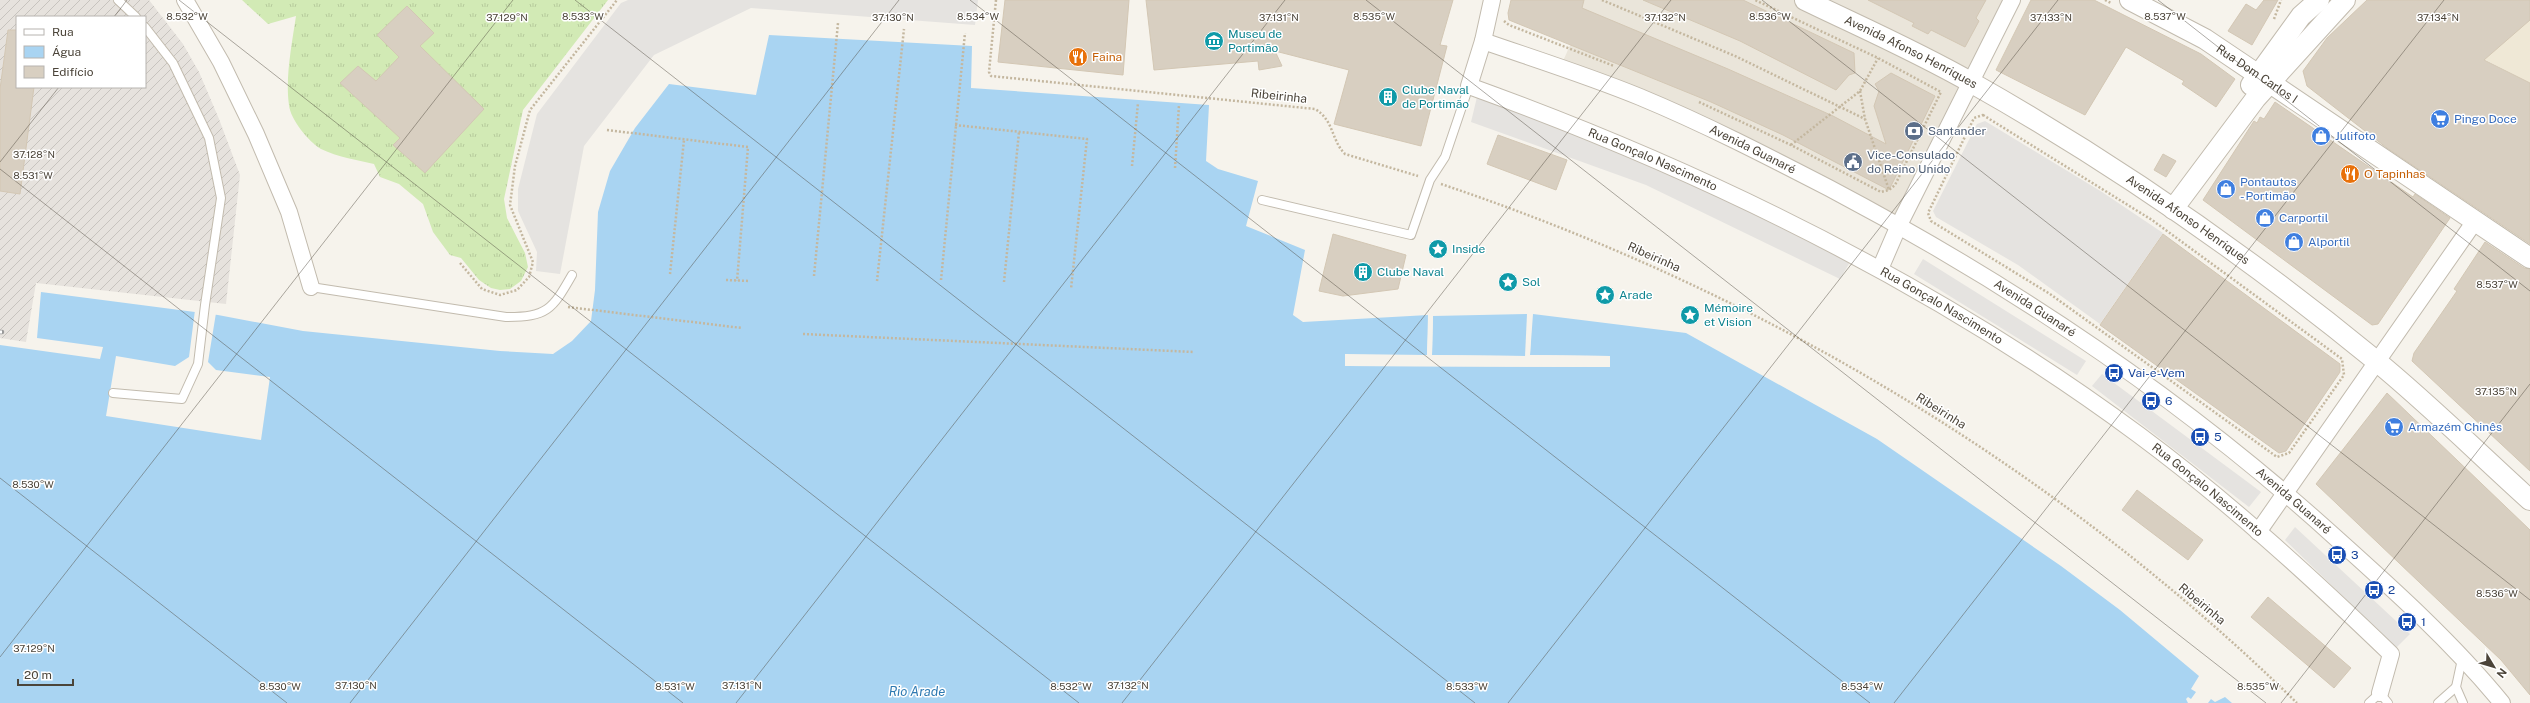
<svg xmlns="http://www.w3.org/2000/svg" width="2530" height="703" font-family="'Public Sans',sans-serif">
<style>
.residential{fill:#eae5da}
.industrial{fill:url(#industrial-furrows);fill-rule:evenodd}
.education{fill:#efe8d6}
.grass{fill:url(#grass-tufts)}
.parking{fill:#e5e3e0}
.water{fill:#a9d4f2}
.pier{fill:#f6f3ec}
.building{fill:#d8cfc1;stroke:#d3c7b4}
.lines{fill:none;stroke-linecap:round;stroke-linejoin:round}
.service-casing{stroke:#c2bbae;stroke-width:10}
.minor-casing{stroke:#c2bbae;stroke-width:18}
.tertiary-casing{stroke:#c2bbae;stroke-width:22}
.path{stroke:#c4b79f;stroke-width:2.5;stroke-dasharray:2 2;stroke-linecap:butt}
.service{stroke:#fff;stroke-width:8}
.minor{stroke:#fff;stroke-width:16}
.tertiary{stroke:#fff;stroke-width:20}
.rail-casing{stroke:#9a9a9a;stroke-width:4.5}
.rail{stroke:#fff;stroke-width:3;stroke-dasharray:9;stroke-linecap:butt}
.ticks{fill:none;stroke:#4b4439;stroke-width:1;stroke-opacity:0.45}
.labels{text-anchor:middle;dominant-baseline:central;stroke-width:3;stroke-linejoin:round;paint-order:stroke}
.culture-label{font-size:12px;fill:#0d838f;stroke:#fff;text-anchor:start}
.street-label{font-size:12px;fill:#4b4439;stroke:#fff}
.food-label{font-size:12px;fill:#c56008;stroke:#fff;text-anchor:start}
.shop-label{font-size:12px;fill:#366cbe;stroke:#fff;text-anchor:start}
.service-label{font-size:12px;fill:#4e5e75;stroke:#fff;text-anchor:start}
.transit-label{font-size:12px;fill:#164399;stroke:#fff;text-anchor:start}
.water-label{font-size:13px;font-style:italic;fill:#2e7ab2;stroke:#fff}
.ticks-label{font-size:10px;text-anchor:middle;fill:#4b4439;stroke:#fff;stroke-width:3;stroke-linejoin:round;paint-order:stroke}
</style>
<defs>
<pattern id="industrial-furrows" width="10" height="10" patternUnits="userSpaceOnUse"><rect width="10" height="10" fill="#e6e2dd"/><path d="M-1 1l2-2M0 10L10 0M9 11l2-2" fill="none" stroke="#c7c3be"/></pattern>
<pattern id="grass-tufts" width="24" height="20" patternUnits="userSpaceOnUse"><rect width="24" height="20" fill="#d2eab5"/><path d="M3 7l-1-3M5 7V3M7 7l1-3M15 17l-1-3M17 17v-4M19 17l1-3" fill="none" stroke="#b6ca9c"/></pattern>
</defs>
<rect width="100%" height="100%" fill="#f6f3ec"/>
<!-- residential -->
<path class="residential" d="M1584,0H2015L1899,225L1756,150L1560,68L1571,43Z"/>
<!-- industrial -->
<path class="industrial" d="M0,0H149L183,44L199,72L219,119L240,175L226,304L36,283L26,342L0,338ZM17,17H145V87H17Z"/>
<!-- education -->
<path class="education" d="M2530,0V83L2472,53Z"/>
<!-- grass -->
<path class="grass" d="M242,0H608L523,110L504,199L507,218L525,253L528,267L521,281L510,289L500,290L491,288L479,280L461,258L450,255L433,232L423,204L399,184L380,177L374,164C356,160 338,157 321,149C309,142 290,119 289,105C285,78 292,43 296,16L268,24Z"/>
<!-- parking -->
<g class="parking">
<path d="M628,0H978L975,25L751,8L654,55L584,146L560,274L536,271L537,252L518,211V189L537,114L621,3Z"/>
<path d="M1477,97L1659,167L1850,262L1840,279L1646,185L1471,122Z"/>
<path d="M1985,121L2102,192L2163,233L2100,324L2018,265L1936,217L1933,211L1977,124Z"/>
<path d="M1923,259L2086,361L2077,375L1914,274Z"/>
<path d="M2102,374L2261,492L2249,507L2092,386Z"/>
<path d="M2295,527L2410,634L2396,648L2285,540Z"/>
</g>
<!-- water -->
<g class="water">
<path d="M769,35L972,46L971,88L1209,105L1206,161L1218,169L1258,181L1246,226L1305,250L1293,315L1303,322L1428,315L1427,355H1346V366L1609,367L1610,356L1530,355L1533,314L1686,333L1877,439L2061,566L2120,610L2199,676L2191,689L2196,692L2191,699L2188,697L2186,699L2188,703H0V345L100,359L103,347L37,338L41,292L218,315L303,331L500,351L553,354L572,341L591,321L595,290L598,212L610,171L635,128L669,84L756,95Z"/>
<path d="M1527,314L1525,356L1432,355L1433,316Z"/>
<path d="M2225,697L2232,703H2208L2211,699L2215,702Z"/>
</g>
<!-- pier -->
<g class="pier">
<path d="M195,310L216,313L208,362L216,370L270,377L261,440L106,416L116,356L175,366L189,357Z"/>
<path d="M1527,312L1526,357L1430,356L1431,316L1433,314L1432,355L1526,356Z"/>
<path d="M1532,312L1530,355L1610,356V367L1345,366V354L1427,355L1429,313L1430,316L1428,357H1347V364L1608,365V358L1529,357Z"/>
</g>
<!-- building -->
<g class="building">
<path d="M1005,0H1129L1123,75L998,62Z"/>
<path d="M1146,0H1453L1440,45L1447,46L1421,146L1334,124L1349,70L1275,51L1282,66L1259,70L1258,61L1154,70Z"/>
<path d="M1511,0H1584L1582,8L1728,69L1833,116L1886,144L1874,106L1879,91L1875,84L1891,73L1935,96L1889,190L1783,135L1711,102L1509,20L1508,13Z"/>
<path d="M1643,0H1743L1854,53L1855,73L1849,75L1836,90L1740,41Z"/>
<path d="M1868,0H1986L1976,18L1979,21L1965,47L1931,30L1928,34L1912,26L1914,23Z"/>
<path d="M2031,0H2094L2201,54L2235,79L2216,107L2182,84L2184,81L2126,47L2085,115L1996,70Z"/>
<path d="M2264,0H2278L2252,45L2228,31L2246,4L2256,10Z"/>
<path d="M2367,0H2530V20L2484,60L2530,83V244L2387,148L2307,86L2303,71L2327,38Z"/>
<path d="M407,6L434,33L420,46L484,109L425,173L393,145L400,138L340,83L358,66L376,81L399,57L377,35Z"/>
<path d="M8,30H17V87H34L20,194L0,191V89Z"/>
<path d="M2275,102L2413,197L2415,194L2450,218L2378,324L2372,325L2203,200L2254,121L2257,123L2260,117L2264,119Z"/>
<path d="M1498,135L1567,160L1556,190L1487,164Z"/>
<path d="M2163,154L2176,161L2166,177L2154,170Z"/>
<path d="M1333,234L1406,255L1398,289L1343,296L1319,291Z"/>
<path d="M2163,234L2340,364V372L2286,451L2279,453L2100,325Z"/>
<path d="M2485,242L2524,268L2530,269V471L2412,361L2414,353L2457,291L2454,289Z"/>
<path d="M2387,393L2530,530V695L2501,660L2316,484Z"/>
<path d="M2137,490L2203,540L2188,560L2122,510Z"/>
<path d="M2268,597L2351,668L2334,688L2251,617Z"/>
</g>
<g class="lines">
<defs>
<g id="service">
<path d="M118,0L136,17"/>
<path d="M1262,200L1411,235L1430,180L1445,157L1469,86"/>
<path d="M311,287L506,317C547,317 552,310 572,275"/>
<path d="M113,393L182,399L198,364L205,305L221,198L209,138L173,63L145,27"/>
<path d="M2462,659L2456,687L2463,703"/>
<path d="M2369,703L2380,693L2388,703"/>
<path d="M2438,703L2456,687"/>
</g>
<g id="minor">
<path d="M185,0L221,62L256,134L289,212L311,287"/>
<path id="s1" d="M1492,0L1483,41L1469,86C1707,172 1935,284 2139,435C2228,501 2311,577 2391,654L2380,693"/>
<path id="s2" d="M1483,41C1535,59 1589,76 1640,97C1705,124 1767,156 1829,188C2013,285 2182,398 2336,538C2394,590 2453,643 2502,703"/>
<path d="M1880,269L1899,225L2012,0"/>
<path d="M2258,532L2475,221"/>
</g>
<g id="tertiary">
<path id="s3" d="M1805,0C1861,27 1918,52 1972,83C2114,163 2249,257 2375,360C2429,404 2479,454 2530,500"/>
<path id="s4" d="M2130,0L2205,39L2530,258"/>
<path d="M2251,85L2301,16L2319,0"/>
<path d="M2173,209L2256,98L2345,0"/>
</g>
</defs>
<!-- service casing -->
<use href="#service" class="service-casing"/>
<!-- minor casing -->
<use href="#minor" class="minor-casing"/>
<!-- tertiary casing -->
<use href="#tertiary" class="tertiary-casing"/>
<!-- path -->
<g class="path">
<path d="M996,0L989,72L991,76L1315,109C1334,120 1331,140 1345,154L1418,176"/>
<path d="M1602,0L1735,56L1865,119"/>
<path d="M2105,0L2111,3"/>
<path d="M2274,19L2281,0"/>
<path d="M1504,21L1509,25L1614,66"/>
<path d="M1860,91L1865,119L1889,190"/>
<path d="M1699,102L1791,145L1881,192L1889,190L1895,185L1941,92L1878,58L1755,0"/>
<path d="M1983,115L2152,220L2342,359L2344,375L2289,453L2277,457L2050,294L1931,221L1928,213L1974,118Z"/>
<path d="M955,125L1087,139L1071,289"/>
<path d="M607,130L748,147L737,281"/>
<path d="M1791,145L1860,91L1878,58"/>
<path d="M1132,166L1138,103"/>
<path d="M1175,168L1179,105"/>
<path d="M1441,184C1760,291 2056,467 2297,703"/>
<path d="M460,263L482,289L500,295L517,290L529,277L533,262L510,205L515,166L530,110L617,0"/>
<path d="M670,274L684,140"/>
<path d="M814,276L838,23"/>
<path d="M726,280L749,281"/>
<path d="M941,280L965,33"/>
<path d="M877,281L904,29"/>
<path d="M1004,282L1019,132"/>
<path d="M568,307L742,328"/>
<path d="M803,334L1194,352"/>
</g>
<!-- service -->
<use href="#service" class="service"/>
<!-- minor -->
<use href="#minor" class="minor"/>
<!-- tertiary -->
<use href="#tertiary" class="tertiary"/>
<defs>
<path id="rail" d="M0,332H2"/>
</defs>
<!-- rail casing -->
<use href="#rail" class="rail-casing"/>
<!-- rail -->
<use href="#rail" class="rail"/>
</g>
<!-- ticks -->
<path class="ticks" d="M179,0L1079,703M575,0L1475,703M970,0L1870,703M1366,0L2266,703M1762,0L2530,600M2158,0L2530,291M114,17L127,0M0,162L59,87M0,169L683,703M0,478L287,703M0,657L513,0M350,703L899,0M736,703L1285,0M1122,703L1671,0M1508,703L2058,0M1894,703L2444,0M2281,703L2530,384"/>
<!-- icons -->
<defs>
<symbol id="museum-disc" viewBox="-11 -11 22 22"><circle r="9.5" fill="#0f9aa8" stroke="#fff"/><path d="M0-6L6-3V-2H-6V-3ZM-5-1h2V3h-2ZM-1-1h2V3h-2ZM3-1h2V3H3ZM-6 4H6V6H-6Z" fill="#fff"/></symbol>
<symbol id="restaurant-disc" viewBox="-11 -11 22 22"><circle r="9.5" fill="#e8710a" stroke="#fff"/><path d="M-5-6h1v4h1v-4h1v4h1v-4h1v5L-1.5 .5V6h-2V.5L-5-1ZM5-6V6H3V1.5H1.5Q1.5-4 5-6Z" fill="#fff"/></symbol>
<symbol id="building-disc" viewBox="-11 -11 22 22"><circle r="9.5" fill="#0f9aa8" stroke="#fff"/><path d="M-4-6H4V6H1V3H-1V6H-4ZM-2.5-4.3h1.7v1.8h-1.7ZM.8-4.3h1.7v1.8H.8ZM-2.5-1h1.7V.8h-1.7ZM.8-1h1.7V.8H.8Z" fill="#fff"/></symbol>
<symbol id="supermarket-disc" viewBox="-11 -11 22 22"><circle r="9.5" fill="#3f7fe0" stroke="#fff"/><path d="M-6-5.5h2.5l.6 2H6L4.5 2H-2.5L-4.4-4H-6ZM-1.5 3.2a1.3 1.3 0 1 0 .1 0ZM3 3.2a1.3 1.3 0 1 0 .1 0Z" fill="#fff"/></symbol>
<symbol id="bank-disc" viewBox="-11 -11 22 22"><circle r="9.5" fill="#5c6f8a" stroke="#fff"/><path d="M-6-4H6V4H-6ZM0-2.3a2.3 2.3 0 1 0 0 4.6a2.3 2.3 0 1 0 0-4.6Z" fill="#fff"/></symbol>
<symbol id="shop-disc" viewBox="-11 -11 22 22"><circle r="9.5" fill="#3f7fe0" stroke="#fff"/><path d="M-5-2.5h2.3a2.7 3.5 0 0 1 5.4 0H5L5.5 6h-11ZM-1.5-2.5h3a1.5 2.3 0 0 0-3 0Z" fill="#fff"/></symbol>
<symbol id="civic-disc" viewBox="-11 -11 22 22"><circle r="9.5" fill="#5c6f8a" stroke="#fff"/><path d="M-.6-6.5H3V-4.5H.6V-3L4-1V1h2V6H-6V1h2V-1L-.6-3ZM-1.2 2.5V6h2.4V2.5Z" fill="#fff"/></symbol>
<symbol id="sight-disc" viewBox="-11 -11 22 22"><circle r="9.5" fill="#0f9aa8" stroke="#fff"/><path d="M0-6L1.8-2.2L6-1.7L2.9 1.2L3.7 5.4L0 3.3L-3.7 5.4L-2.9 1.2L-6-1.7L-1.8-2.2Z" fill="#fff"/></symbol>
<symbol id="bus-disc" viewBox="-11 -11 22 22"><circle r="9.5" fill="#1a4fb4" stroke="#fff"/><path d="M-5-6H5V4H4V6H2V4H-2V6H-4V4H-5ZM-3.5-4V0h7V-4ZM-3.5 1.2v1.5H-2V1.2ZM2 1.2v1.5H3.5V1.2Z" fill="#fff"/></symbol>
</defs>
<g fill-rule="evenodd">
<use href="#museum-disc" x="1203" y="30" width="22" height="22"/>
<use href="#restaurant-disc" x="1067" y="46" width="22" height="22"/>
<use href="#building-disc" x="1377" y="86" width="22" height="22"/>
<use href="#supermarket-disc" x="2429" y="108" width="22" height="22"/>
<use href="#bank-disc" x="1903" y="120" width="22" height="22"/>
<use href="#shop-disc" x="2310" y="125" width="22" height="22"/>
<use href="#civic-disc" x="1842" y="151" width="22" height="22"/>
<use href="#restaurant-disc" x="2339" y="163" width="22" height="22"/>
<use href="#shop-disc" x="2215" y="178" width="22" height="22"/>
<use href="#shop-disc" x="2254" y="207" width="22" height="22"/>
<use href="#shop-disc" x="2283" y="231" width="22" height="22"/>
<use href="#sight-disc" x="1427" y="238" width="22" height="22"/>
<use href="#building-disc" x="1352" y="261" width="22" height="22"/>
<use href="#sight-disc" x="1497" y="271" width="22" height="22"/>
<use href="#sight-disc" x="1594" y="284" width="22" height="22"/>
<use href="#sight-disc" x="1679" y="304" width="22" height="22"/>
<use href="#bus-disc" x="2103" y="362" width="22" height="22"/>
<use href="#bus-disc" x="2140" y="390" width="22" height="22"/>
<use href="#supermarket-disc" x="2383" y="416" width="22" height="22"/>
<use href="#bus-disc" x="2189" y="426" width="22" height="22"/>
<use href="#bus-disc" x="2326" y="544" width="22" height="22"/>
<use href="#bus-disc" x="2363" y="579" width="22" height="22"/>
<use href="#bus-disc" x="2396" y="611" width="22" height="22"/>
</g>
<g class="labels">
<!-- culture labels -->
<g class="culture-label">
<text x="1228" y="34">Museu de<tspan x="1228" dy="14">Portimão</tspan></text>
<text x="1402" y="90">Clube Naval<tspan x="1402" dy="14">de Portimão</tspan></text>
<text x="1452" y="249">Inside</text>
<text x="1377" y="272">Clube Naval</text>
<text x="1522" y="282">Sol</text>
<text x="1619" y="295">Arade</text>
<text x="1704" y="308">Mémoire<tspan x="1704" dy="14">et Vision</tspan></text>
</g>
<!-- street labels -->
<g class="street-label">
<text stroke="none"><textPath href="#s3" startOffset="118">Avenida Afonso Henriques</textPath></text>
<text stroke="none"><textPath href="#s4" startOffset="147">Rua Dom Carlos I</textPath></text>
<text transform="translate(1279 96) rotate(6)">Ribeirinha</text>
<text stroke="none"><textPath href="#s2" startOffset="291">Avenida Guanaré</textPath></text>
<text stroke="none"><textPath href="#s1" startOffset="287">Rua Gonçalo Nascimento</textPath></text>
<text stroke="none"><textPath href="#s3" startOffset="442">Avenida Afonso Henriques</textPath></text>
<text transform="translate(1654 257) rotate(24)">Ribeirinha</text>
<text stroke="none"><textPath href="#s1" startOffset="611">Rua Gonçalo Nascimento</textPath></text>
<text stroke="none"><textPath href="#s2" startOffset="615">Avenida Guanaré</textPath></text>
<text transform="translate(1941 411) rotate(32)">Ribeirinha</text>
<text stroke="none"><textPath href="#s1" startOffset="935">Rua Gonçalo Nascimento</textPath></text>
<text stroke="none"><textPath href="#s2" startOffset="938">Avenida Guanaré</textPath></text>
<text transform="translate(2202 604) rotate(40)">Ribeirinha</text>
</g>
<!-- food labels -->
<g class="food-label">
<text x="1092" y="57">Faina</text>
<text x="2364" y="174">O Tapinhas</text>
</g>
<!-- shop labels -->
<g class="shop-label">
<text x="2454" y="119">Pingo Doce</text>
<text x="2335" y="136">Julifoto</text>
<text x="2240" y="182">Pontautos<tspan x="2240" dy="14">- Portimão</tspan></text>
<text x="2279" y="218">Carportil</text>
<text x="2308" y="242">Alportil</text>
<text x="2408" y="427">Armazém Chinês</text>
</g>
<!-- service labels -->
<g class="service-label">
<text x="1928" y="131">Santander</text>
<text x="1867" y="155">Vice-Consulado<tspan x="1867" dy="14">do Reino Unido</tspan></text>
</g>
<!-- transit labels -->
<g class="transit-label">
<text x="2128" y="373">Vai-e-Vem</text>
<text x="2165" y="401">6</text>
<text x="2214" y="437">5</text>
<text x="2351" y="555">3</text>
<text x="2388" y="590">2</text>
<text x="2421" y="622">1</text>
</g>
<!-- water labels -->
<g class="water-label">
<text x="917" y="691">Rio Arade</text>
</g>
</g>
<g class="ticks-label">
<text x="187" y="20">8.532°W</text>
<text x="583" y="20">8.533°W</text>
<text x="978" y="20">8.534°W</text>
<text x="1374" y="20">8.535°W</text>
<text x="1770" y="20">8.536°W</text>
<text x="2165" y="20">8.537°W</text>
<text x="2051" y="21">37.133°N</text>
<text x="507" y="21">37.129°N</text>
<text x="893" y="21">37.130°N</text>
<text x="1279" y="21">37.131°N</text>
<text x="1665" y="21">37.132°N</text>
<text x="2438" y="21">37.134°N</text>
<text x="34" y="158">37.128°N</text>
<text x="33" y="179">8.531°W</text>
<text x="2497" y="288">8.537°W</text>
<text x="2496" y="395">37.135°N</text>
<text x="33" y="488">8.530°W</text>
<text x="2497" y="597">8.536°W</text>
<text x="34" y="652">37.129°N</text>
<text x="356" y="689">37.130°N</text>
<text x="742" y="689">37.131°N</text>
<text x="1128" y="689">37.132°N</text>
<text x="280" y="690">8.530°W</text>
<text x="675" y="690">8.531°W</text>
<text x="1071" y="690">8.532°W</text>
<text x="1467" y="690">8.533°W</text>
<text x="1862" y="690">8.534°W</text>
<text x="2258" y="690">8.535°W</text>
</g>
<!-- legend -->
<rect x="16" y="16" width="130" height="72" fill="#ffffff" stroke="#b7b4b0"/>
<rect x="24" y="29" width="20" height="6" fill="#ffffff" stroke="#b7b4b0"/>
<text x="52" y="36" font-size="12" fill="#4b4439">Rua</text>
<rect x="24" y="46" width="20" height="12" fill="#a9d4f2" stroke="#b7b4b0"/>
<text x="52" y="56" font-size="12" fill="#4b4439">Água</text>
<rect x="24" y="66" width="20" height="12" fill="#d8cfc1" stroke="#b7b4b0"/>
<text x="52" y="76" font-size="12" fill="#4b4439">Edifício</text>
<!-- north arrow -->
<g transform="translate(2494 667) rotate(128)" stroke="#ffffff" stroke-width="3" paint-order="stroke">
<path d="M0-3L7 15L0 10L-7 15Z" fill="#4b4439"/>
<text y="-6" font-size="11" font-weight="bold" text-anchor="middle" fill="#4b4439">N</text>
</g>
<!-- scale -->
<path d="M18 679v6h55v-6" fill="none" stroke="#4b4439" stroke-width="2"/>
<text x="24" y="679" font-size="12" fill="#4b4439" stroke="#ffffff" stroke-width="3" paint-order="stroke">20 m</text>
</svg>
